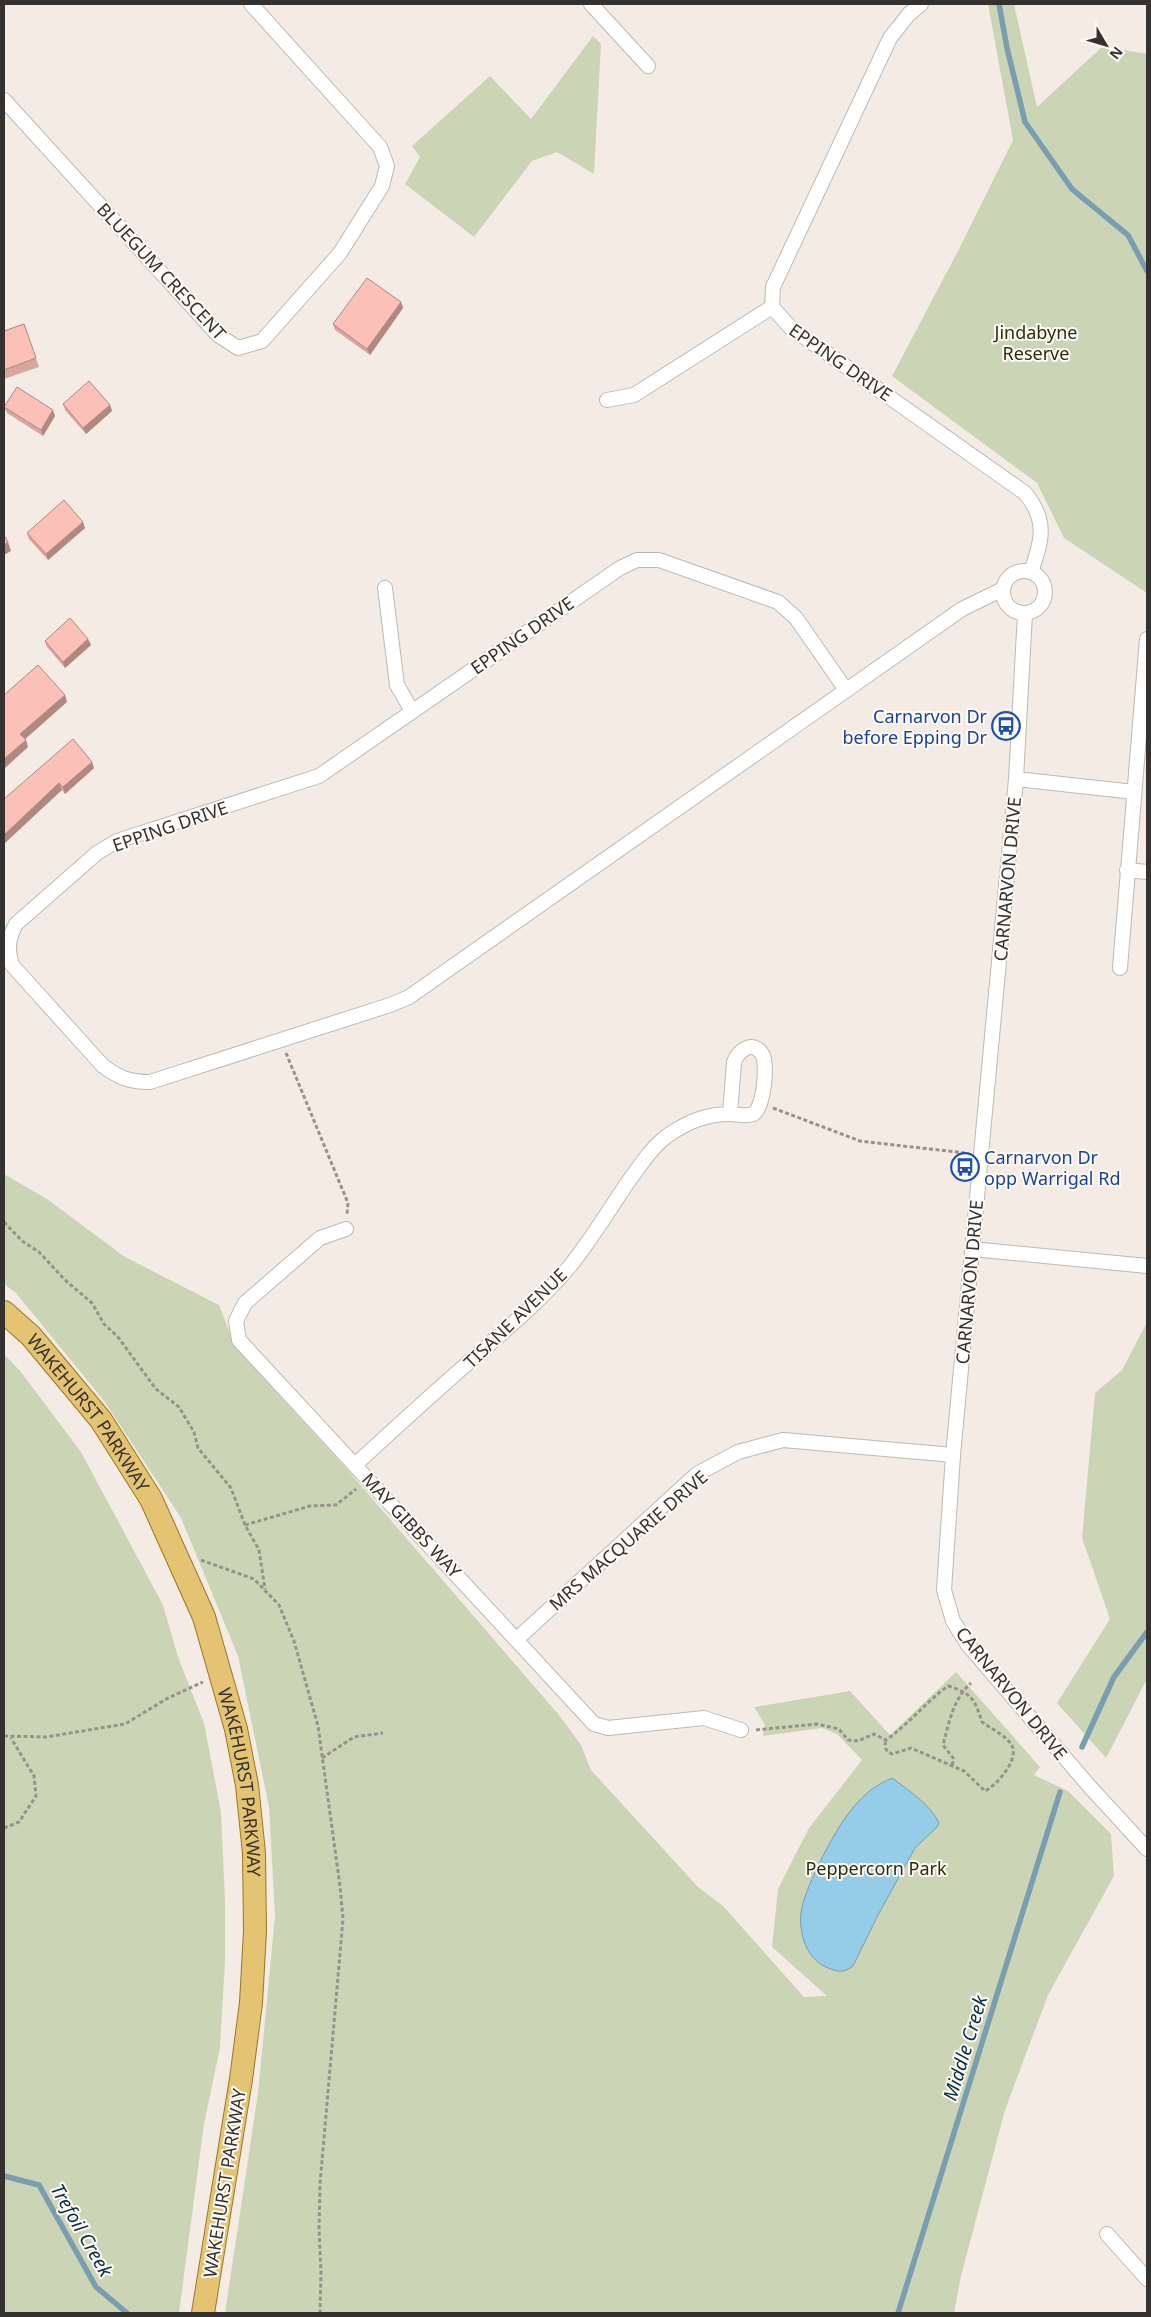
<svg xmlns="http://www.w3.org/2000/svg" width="1151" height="2317" font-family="'Noto Sans',sans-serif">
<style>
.green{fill:#ccd4b6}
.water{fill:#95cce7;stroke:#789eb0}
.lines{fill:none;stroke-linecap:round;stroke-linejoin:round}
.stream{stroke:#789eb0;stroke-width:5.5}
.street-casing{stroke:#bfb9b1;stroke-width:16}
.primary-casing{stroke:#9b771e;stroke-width:24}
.path{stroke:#98928c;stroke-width:3;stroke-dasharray:4 2.5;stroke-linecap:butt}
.street{stroke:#fff;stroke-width:14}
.primary{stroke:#e4c473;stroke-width:22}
.wall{fill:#d8a69e}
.shaded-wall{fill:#b08781}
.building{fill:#fbc1b8;stroke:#b08781}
.labels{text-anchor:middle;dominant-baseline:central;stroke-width:4;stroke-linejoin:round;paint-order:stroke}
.street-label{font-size:18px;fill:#34312e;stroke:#fffaf5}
.park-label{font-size:18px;fill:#282f08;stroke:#fffaf5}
.transit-label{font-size:18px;fill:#164399;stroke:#fffaf5;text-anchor:end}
.water-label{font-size:19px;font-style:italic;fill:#003042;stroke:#fffaf5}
</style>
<rect width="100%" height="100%" fill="#f4ece4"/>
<!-- green -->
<g class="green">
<path d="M988,4H1014L1037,107L1103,46L1147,54V593L1064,538L1037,483L892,376L959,249L1013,140Z"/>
<path d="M593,36L601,44L594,174L557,152L532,161L474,237L405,184L420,157L412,146L490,76L531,119Z"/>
<path d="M4,1174L47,1199L125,1257L219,1305L236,1348L345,1467L559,1715L581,1745L591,1770L698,1887L723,1906L804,1997L827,1996L772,1947L778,1889L809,1828L862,1760L837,1734L822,1728L763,1736L765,1725L754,1707L850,1691L890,1735L956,1672L1040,1767L1034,1775L1068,1791L1111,1834L1114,1876L1048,1995L1005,2110L961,2276L954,2313H225L258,2093L275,1916L269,1807L238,1656L181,1518L105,1402L16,1293L4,1284Z"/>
<path d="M1147,1322V1679L1106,1758L1057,1703L1110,1619L1082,1538L1095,1393L1122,1370Z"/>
<path d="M4,1354L21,1372L81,1452L163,1605L178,1657L204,1723L221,1812L225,1901V1961L220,2048L204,2124L179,2313H4Z"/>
</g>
<!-- water -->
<path class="water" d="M892,1778C907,1789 931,1805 939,1823L937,1827L915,1848L878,1915L853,1966C844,1973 839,1972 828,1968C804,1959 796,1926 803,1903C811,1876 839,1821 858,1802C868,1791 878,1784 892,1778Z"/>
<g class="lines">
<!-- stream -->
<g class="stream">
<path d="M999,4L1007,48L1025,122L1072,189L1128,235L1147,271"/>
<path d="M1082,1747L1114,1677L1147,1632"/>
<path d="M4,2176L39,2185L96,2287L127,2313"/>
<path d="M898,2313L1060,1792"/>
</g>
<defs>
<g id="street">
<path d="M591,4L648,66"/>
<path d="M921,4L909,14L890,38L773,287L772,307L790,327L1025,493C1048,521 1042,540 1031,572"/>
<path d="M4,100L218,335L238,348L262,341L340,253L382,186L387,166L380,147L251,4"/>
<path d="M607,400L634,395L772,307"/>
<circle cx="1024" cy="592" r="21"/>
<path d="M385,588L397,685L412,711"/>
<path d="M1025,613L1016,779L953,1455L944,1590L953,1621L968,1645L1090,1787L1147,1849"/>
<path d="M846,690L796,618L778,602L659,560H637L620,568L319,776L117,841L97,853L16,924C8,939 7,949 12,965L103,1066C120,1078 129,1082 150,1082L390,1005L409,997L962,609L1003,589"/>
<path d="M1016,779L1134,792"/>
<path d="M1127,870L1147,872"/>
<path d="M1120,968L1147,639"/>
<path d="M346,1229L320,1238L245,1303L236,1321L239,1340L594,1724L608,1728L704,1718L741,1730"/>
<path d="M972,1249L1147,1266"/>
<path d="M356,1464C393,1430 430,1396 468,1363C503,1332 540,1302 570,1266C591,1240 609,1210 628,1182C640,1166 651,1148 667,1136C687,1122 706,1114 730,1114C737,1114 746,1117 753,1114C764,1109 768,1063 762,1054C753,1039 738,1051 734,1062L730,1114"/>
<path d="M517,1639L697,1474L738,1452L783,1440L953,1455"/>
<path d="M1107,2234L1147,2279"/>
</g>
<g id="primary">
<path id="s1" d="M4,1312L31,1336L101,1420L151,1499L204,1617L236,1729L247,1785L254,1853L255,1931L251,2003L241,2079L203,2313"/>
</g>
</defs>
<!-- street casing -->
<use href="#street" class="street-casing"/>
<!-- primary casing -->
<use href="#primary" class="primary-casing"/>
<!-- path -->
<g class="path">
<path d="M286,1053L348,1203L347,1214"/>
<path d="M773,1108L860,1141L965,1153"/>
<path d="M4,1222L22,1241L39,1252L65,1280L92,1303L104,1324L118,1337L156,1389L179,1407L194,1432L198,1448L231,1488L245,1525L259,1550L265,1589"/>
<path d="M245,1525L310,1506L336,1505L356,1489"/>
<path d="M201,1560L254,1579L279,1605L294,1641L318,1726L340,1886L343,1919L320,2184L319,2229L321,2272L320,2313"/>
<path d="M756,1730L817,1724L839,1729L848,1740L858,1741L874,1734L886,1740C909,1724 926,1702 948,1686C972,1693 975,1700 982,1722C991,1729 1004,1734 1011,1744C1021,1758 997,1785 985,1791L964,1771L911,1748L892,1754C885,1750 884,1748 886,1740"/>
<path d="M4,1736L46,1737L125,1724L168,1698L203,1682"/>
<path d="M322,1758L354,1737L383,1733"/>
<path d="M952,1765L954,1759L943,1745C949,1723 953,1699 971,1683"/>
<path d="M4,1828L19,1822L36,1796L34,1776L11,1738"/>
</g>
<!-- street -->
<use href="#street" class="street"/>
<!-- primary -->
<use href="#primary" class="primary"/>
</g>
<!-- wall -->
<g class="wall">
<path d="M401,302L403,308L370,355L335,330L333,324Z"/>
<path d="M24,324L39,367L4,379V331Z"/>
<path d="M63,404L110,405L112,411L86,434L65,410Z"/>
<path d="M4,407L55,416L43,436L7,413Z"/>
<path d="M85,528L48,560L29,539L27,533Z"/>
<path d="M88,639L91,645L65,668L47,647L45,641Z"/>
<path d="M94,768L65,794L62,790L4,799Z"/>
</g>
<!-- shaded-wall -->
<g class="shaded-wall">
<path d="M401,302L403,308L370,355L367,349Z"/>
<path d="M110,405L112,411L86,434L83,428Z"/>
<path d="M53,410L55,416L43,436L41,430Z"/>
<path d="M83,522L85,528L48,560L46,554Z"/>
<path d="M8,542L11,551L4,555V545Z"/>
<path d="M88,639L91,645L65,668L63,662Z"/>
<path d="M65,695L67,702L23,741L20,734Z"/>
<path d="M26,740L28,747L4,769V759Z"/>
<path d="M92,762L94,768L65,794L63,787Z"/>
<path d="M59,783L62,790L4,844V835Z"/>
</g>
<!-- building -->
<g class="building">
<path d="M367,278L401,302L367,349L333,324Z"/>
<path d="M24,324L36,358L4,370V331Z"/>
<path d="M89,381L110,405L83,428L63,404Z"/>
<path d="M17,387L53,410L41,430L4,407Z"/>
<path d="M64,500L83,522L46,554L27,533Z"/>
<path d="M4,535L8,542L4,545Z"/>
<path d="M70,618L88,639L63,662L45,641Z"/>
<path d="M38,665L65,695L20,734L26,740L4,759V695Z"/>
<path d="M73,739L92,762L63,787L59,783L4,835V799Z"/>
</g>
<!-- icons -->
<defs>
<symbol id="bus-ring" viewBox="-11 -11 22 22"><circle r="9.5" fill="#fffaf5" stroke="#1a4fb4" stroke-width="1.5"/><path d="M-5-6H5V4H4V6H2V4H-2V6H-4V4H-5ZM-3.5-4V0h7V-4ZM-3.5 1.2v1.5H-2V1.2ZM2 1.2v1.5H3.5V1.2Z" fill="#1a4fb4"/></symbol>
</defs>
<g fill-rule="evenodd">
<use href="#bus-ring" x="990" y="710" width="32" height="32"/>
<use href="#bus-ring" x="949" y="1151" width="32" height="32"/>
</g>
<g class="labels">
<!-- street labels -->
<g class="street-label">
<text transform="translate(162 271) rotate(47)">BLUEGUM CRESCENT</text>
<text transform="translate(841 362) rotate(35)">EPPING DRIVE</text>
<text transform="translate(522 635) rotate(-35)">EPPING DRIVE</text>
<text transform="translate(170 826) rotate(-19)">EPPING DRIVE</text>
<text transform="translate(1007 879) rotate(-85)">CARNARVON DRIVE</text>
<text transform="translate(969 1282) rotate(-85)">CARNARVON DRIVE</text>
<text transform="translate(515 1318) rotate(-44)">TISANE AVENUE</text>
<text stroke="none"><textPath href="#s1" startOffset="132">WAKEHURST PARKWAY</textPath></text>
<text transform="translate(412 1525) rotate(47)">MAY GIBBS WAY</text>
<text transform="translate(628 1540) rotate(-41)">MRS MACQUARIE DRIVE</text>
<text transform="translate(1012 1693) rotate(51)">CARNARVON DRIVE</text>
<text stroke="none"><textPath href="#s1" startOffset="538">WAKEHURST PARKWAY</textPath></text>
<text transform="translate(224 2183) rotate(-81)">WAKEHURST PARKWAY</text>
</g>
<!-- park labels -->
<g class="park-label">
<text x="1036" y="332">Jindabyne<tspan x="1036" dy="21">Reserve</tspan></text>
<text x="876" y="1868">Peppercorn Park</text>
</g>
<!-- transit labels -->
<g class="transit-label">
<text x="987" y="716">Carnarvon Dr<tspan x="987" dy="21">before Epping Dr</tspan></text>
<text x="984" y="1157" text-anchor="start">Carnarvon Dr<tspan x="984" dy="21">opp Warrigal Rd</tspan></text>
</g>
<!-- water labels -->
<g class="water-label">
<text transform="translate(965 2048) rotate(-73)">Middle Creek</text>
<text transform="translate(82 2230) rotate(60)">Trefoil Creek</text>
</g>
</g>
<!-- border -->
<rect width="1151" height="2317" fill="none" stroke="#34312e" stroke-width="10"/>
<!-- north arrow -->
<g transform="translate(1106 45) rotate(128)" stroke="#fffaf5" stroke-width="4" paint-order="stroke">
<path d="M0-4L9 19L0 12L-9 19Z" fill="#34312e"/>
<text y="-8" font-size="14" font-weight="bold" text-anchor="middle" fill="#34312e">N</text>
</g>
</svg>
